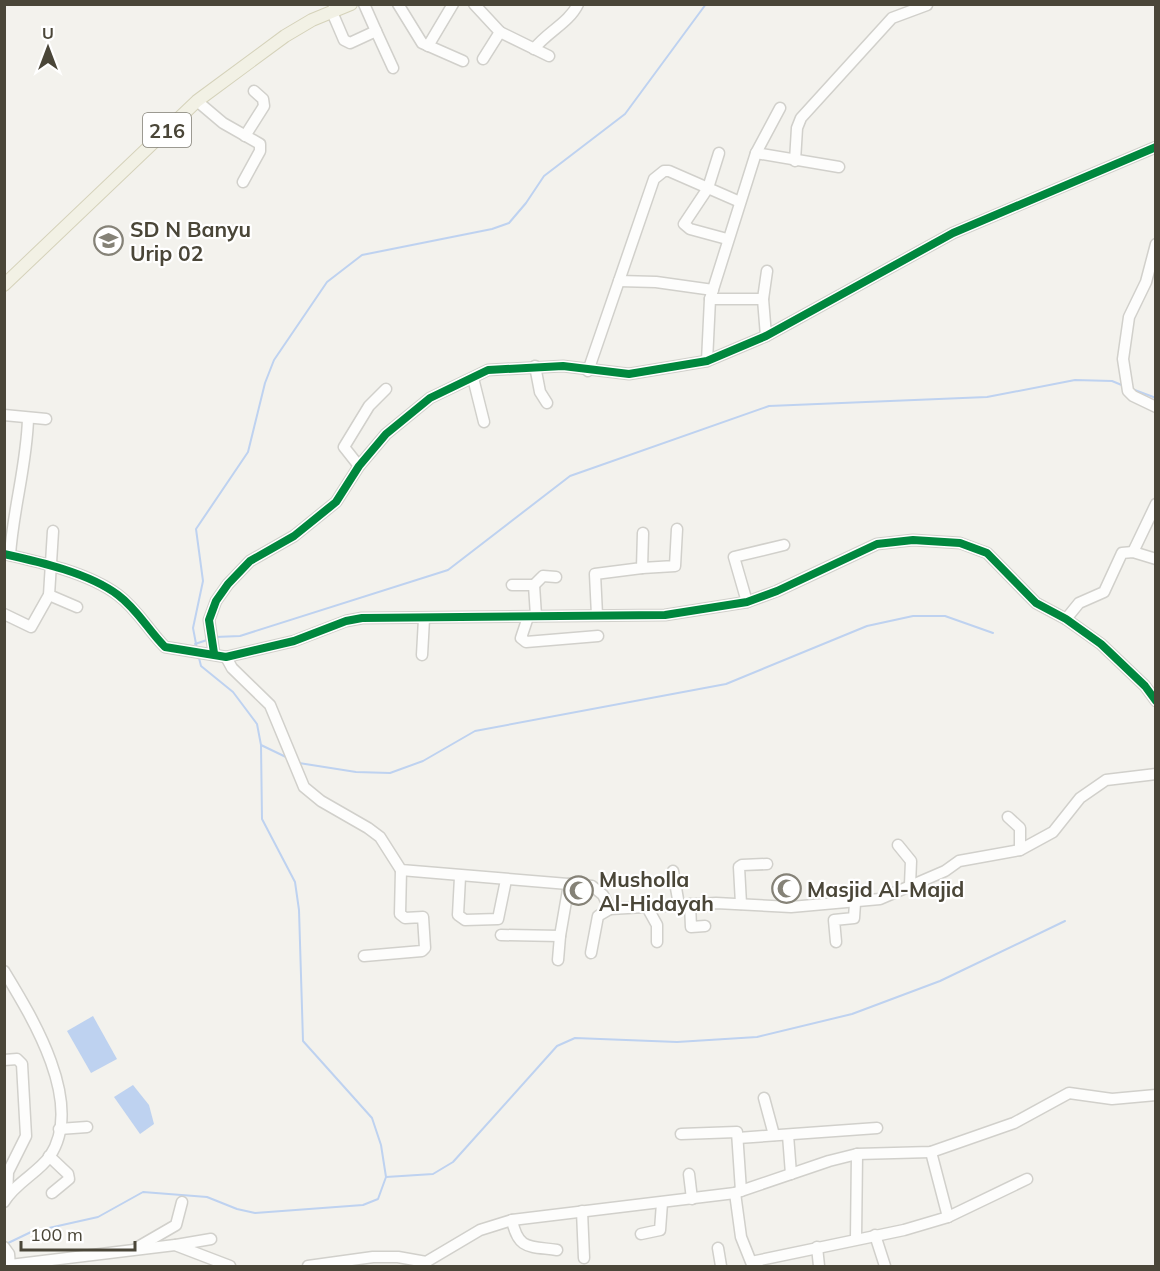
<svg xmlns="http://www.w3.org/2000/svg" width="1160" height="1271" font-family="Mulish,sans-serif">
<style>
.water{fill:#bed2f0}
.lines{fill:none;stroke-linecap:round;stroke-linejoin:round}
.stream{stroke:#bed2f0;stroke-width:2}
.minor-casing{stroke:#d1d0cb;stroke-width:13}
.major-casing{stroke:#d5d2ba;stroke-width:14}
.minor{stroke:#fdfdfc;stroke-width:10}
.major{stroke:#f2f1e5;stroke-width:12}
.cycleway-casing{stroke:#fff;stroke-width:11}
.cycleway{stroke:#00873e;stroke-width:8}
.labels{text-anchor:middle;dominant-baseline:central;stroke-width:4.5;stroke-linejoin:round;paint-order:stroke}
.shield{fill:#fff;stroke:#807e74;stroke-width:1.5}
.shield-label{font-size:20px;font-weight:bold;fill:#4a4638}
.poi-label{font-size:21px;font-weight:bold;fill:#4a4638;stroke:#fff;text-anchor:start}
</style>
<rect width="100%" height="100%" fill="#f3f2ed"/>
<!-- water -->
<g class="water">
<path d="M93,1016L117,1059L91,1073L67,1031Z"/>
<path d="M133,1085L149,1105L154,1124L140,1134L114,1097Z"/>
</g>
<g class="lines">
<!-- stream -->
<g class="stream">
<path d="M1132,389L1156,398"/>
<path d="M215,637L240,636L448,570L570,476L769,406L987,397L1075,380L1112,381L1124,386"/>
<path d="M195,644L207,640"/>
<path d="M197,649L193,628L203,581L196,529L248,452L265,383L274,360L327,282L362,255L492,229L509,223L526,203L544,176L625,114L706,4"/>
<path d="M261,745L288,758"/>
<path d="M299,763L356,772L390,773L423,761L475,731L726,684L867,626L913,616H945L993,633"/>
<path d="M386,1177L433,1174L453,1162L557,1046L575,1038L677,1042L757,1037L852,1014L940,981L1065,921"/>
<path d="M6,1244L31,1232L98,1217L143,1192L207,1197L237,1209L255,1213L363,1205L378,1199L386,1177L381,1145L372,1118L303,1041L299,910L295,882L262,819L261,745L257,724L233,692L201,666L199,658"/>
</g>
<defs>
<g id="minor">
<path d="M364,4L376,31"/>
<path d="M398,4L422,43L463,61"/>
<path d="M474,4L500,32L483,59"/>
<path d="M335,5L332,12L344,40L350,43L376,31L393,68"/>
<path d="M500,32L549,56"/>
<path d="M428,46L453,4"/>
<path d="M534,49C547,32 569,23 578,4"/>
<path d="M197,101L223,123L260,144V151L243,182"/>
<path d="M245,136L264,106L263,99L254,91"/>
<path d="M719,153L708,188L684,224L690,229L727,239"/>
<path d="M756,153L780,108"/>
<path d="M795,161L797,128L801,118L892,18L927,5"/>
<path d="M1156,244L1146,282L1129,317L1123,359L1128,391L1133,396L1156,407"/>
<path d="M619,281L656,282L713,290"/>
<path d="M710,299H763"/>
<path d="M766,336L763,299L767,271"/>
<path d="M707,361L710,299L756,153L839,167"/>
<path d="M535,366L540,392L547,403"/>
<path d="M588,371L654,179L664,171H669L740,202"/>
<path d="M473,378L484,422"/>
<path d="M4,415L46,419"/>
<path d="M359,466L344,447L369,406L386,389"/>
<path d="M1133,552L1156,504"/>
<path d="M4,554C40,562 89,573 118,595C138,610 148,630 165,647L226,657L294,641L346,621L362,618L665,615L747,602L777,591L877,544L913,540L960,543L987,553L1036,603L1066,619L1101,644L1145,686L1156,701"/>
<path d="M10,555C13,509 27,464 28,418"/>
<path d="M642,568L675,566L677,529"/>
<path d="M512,585H534L536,616"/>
<path d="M534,585L543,576L556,577"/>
<path d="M49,595L77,607"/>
<path d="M747,602L734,557L784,545"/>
<path d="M4,614L31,627L49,595L53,531"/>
<path d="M597,615L595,574L642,568L643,533"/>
<path d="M528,617L521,638L526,642L598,636"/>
<path d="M1066,619L1079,603L1104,592L1122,553L1133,552L1156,559"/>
<path d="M214,653L209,620L216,601L228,584L250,561L294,536L336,502L359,466L386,434L430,398L488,370L563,366L629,374L707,361L766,336L953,233L1156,147"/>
<path d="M422,655L424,619"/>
<path d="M226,657L232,668L270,705L304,787L321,801L368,828L380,837L401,870L592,886L603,895L610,909L716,903L791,907L880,899L945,871L959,861L1020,850L1053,832L1080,798L1106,780L1156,774"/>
<path d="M1008,817L1020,828V850"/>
<path d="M898,845L911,861L910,885"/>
<path d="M673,871L679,905"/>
<path d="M460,877L458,915L465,920L498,919L506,880"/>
<path d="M690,904L691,927L705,926"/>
<path d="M741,904L739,867L742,865L767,864"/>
<path d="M647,907L657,925V942"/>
<path d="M501,935L560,936L569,884"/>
<path d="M836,942L834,920L854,918L855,903"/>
<path d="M591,953L598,916L610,909"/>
<path d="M364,956L422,951L425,948L423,917L405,918L400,914L401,870"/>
<path d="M558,960L560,936"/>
<path d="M4,971C32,1017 85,1103 50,1156C38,1173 15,1183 4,1202"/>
<path d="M4,1060L17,1059L22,1064L26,1136L8,1172L7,1197"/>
<path d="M764,1098L774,1135"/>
<path d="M59,1129L87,1127"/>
<path d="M681,1134L737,1132L741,1191"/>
<path d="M788,1135L791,1174"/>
<path d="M738,1138L877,1128"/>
<path d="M49,1156L68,1174L69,1179L52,1193"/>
<path d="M689,1174L692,1199"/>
<path d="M735,1193L741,1237L751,1262L904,1230L948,1217L931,1152"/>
<path d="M582,1211L584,1258"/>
<path d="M948,1217L1027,1179"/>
<path d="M512,1220C518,1250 529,1246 557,1250"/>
<path d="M641,1234L660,1230L662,1203"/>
<path d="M875,1235L885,1266"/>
<path d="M856,1239L857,1154"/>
<path d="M176,1245L211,1239"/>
<path d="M4,1247L9,1254L10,1266"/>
<path d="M138,1247L176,1225L182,1202"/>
<path d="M817,1247L819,1266"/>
<path d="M718,1248L721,1266"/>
<path d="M10,1265L175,1245L230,1266"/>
<path d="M308,1266L373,1257H398L426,1262L480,1230L512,1220L735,1193L829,1161L857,1154L931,1152L1014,1123L1069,1093L1112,1099L1156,1095"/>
</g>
<path id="major" d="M4,285L197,101L285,36L312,20L351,4"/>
</defs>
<!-- minor casing -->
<use href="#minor" class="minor-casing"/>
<!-- major casing -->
<use href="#major" class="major-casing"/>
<!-- minor -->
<use href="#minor" class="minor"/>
<!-- major -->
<use href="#major" class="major"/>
<defs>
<g id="cycleway">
<path d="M4,554C40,562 89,573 118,595C138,610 148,630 165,647L226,657L294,641L346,621L362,618L665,615L747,602L777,591L877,544L913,540L960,543L987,553L1036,603L1066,619L1101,644L1145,686L1156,701"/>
<path d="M214,653L209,620L216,601L228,584L250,561L294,536L336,502L359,466L386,434L430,398L488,370L563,366L629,374L707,361L766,336L953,233L1156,147"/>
</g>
</defs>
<!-- cycleway casing -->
<use href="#cycleway" class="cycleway-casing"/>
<!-- cycleway -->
<use href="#cycleway" class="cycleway"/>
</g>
<!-- icons -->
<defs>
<symbol id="school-ring" viewBox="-11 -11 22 22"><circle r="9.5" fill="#fff" stroke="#858277" stroke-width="1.5"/><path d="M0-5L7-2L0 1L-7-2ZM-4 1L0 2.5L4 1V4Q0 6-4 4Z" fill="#858277"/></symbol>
<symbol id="mosque-ring" viewBox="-11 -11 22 22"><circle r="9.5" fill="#fff" stroke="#858277" stroke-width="1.5"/><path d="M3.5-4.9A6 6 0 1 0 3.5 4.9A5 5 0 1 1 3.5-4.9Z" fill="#858277"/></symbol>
</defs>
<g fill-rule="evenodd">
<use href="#school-ring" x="92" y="224" width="33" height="33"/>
<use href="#mosque-ring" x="770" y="872" width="33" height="33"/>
<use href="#mosque-ring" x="562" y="874" width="33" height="33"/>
</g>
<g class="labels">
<!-- shield labels -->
<rect class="shield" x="143" y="113" width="48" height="34" rx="4.5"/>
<g class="shield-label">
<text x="167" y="130">216</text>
</g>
<!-- poi labels -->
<g class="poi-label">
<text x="130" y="229">SD N Banyu<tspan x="130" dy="24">Urip 02</tspan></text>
<text x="599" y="879">Musholla<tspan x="599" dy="24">Al-Hidayah</tspan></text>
<text x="807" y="889">Masjid Al-Majid</text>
</g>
</g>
<!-- border -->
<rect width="1160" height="1271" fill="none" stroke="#4a4638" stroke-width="12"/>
<!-- north arrow -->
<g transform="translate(48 48)" stroke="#ffffff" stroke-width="4.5" paint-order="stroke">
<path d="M0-4.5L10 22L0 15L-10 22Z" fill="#4a4638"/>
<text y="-9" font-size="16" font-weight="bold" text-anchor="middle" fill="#4a4638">U</text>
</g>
<!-- scale -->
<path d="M21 1241v9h114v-9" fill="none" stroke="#4a4638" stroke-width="3"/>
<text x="30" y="1241" font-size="18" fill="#4a4638" stroke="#ffffff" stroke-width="4.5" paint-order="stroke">100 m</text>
</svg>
